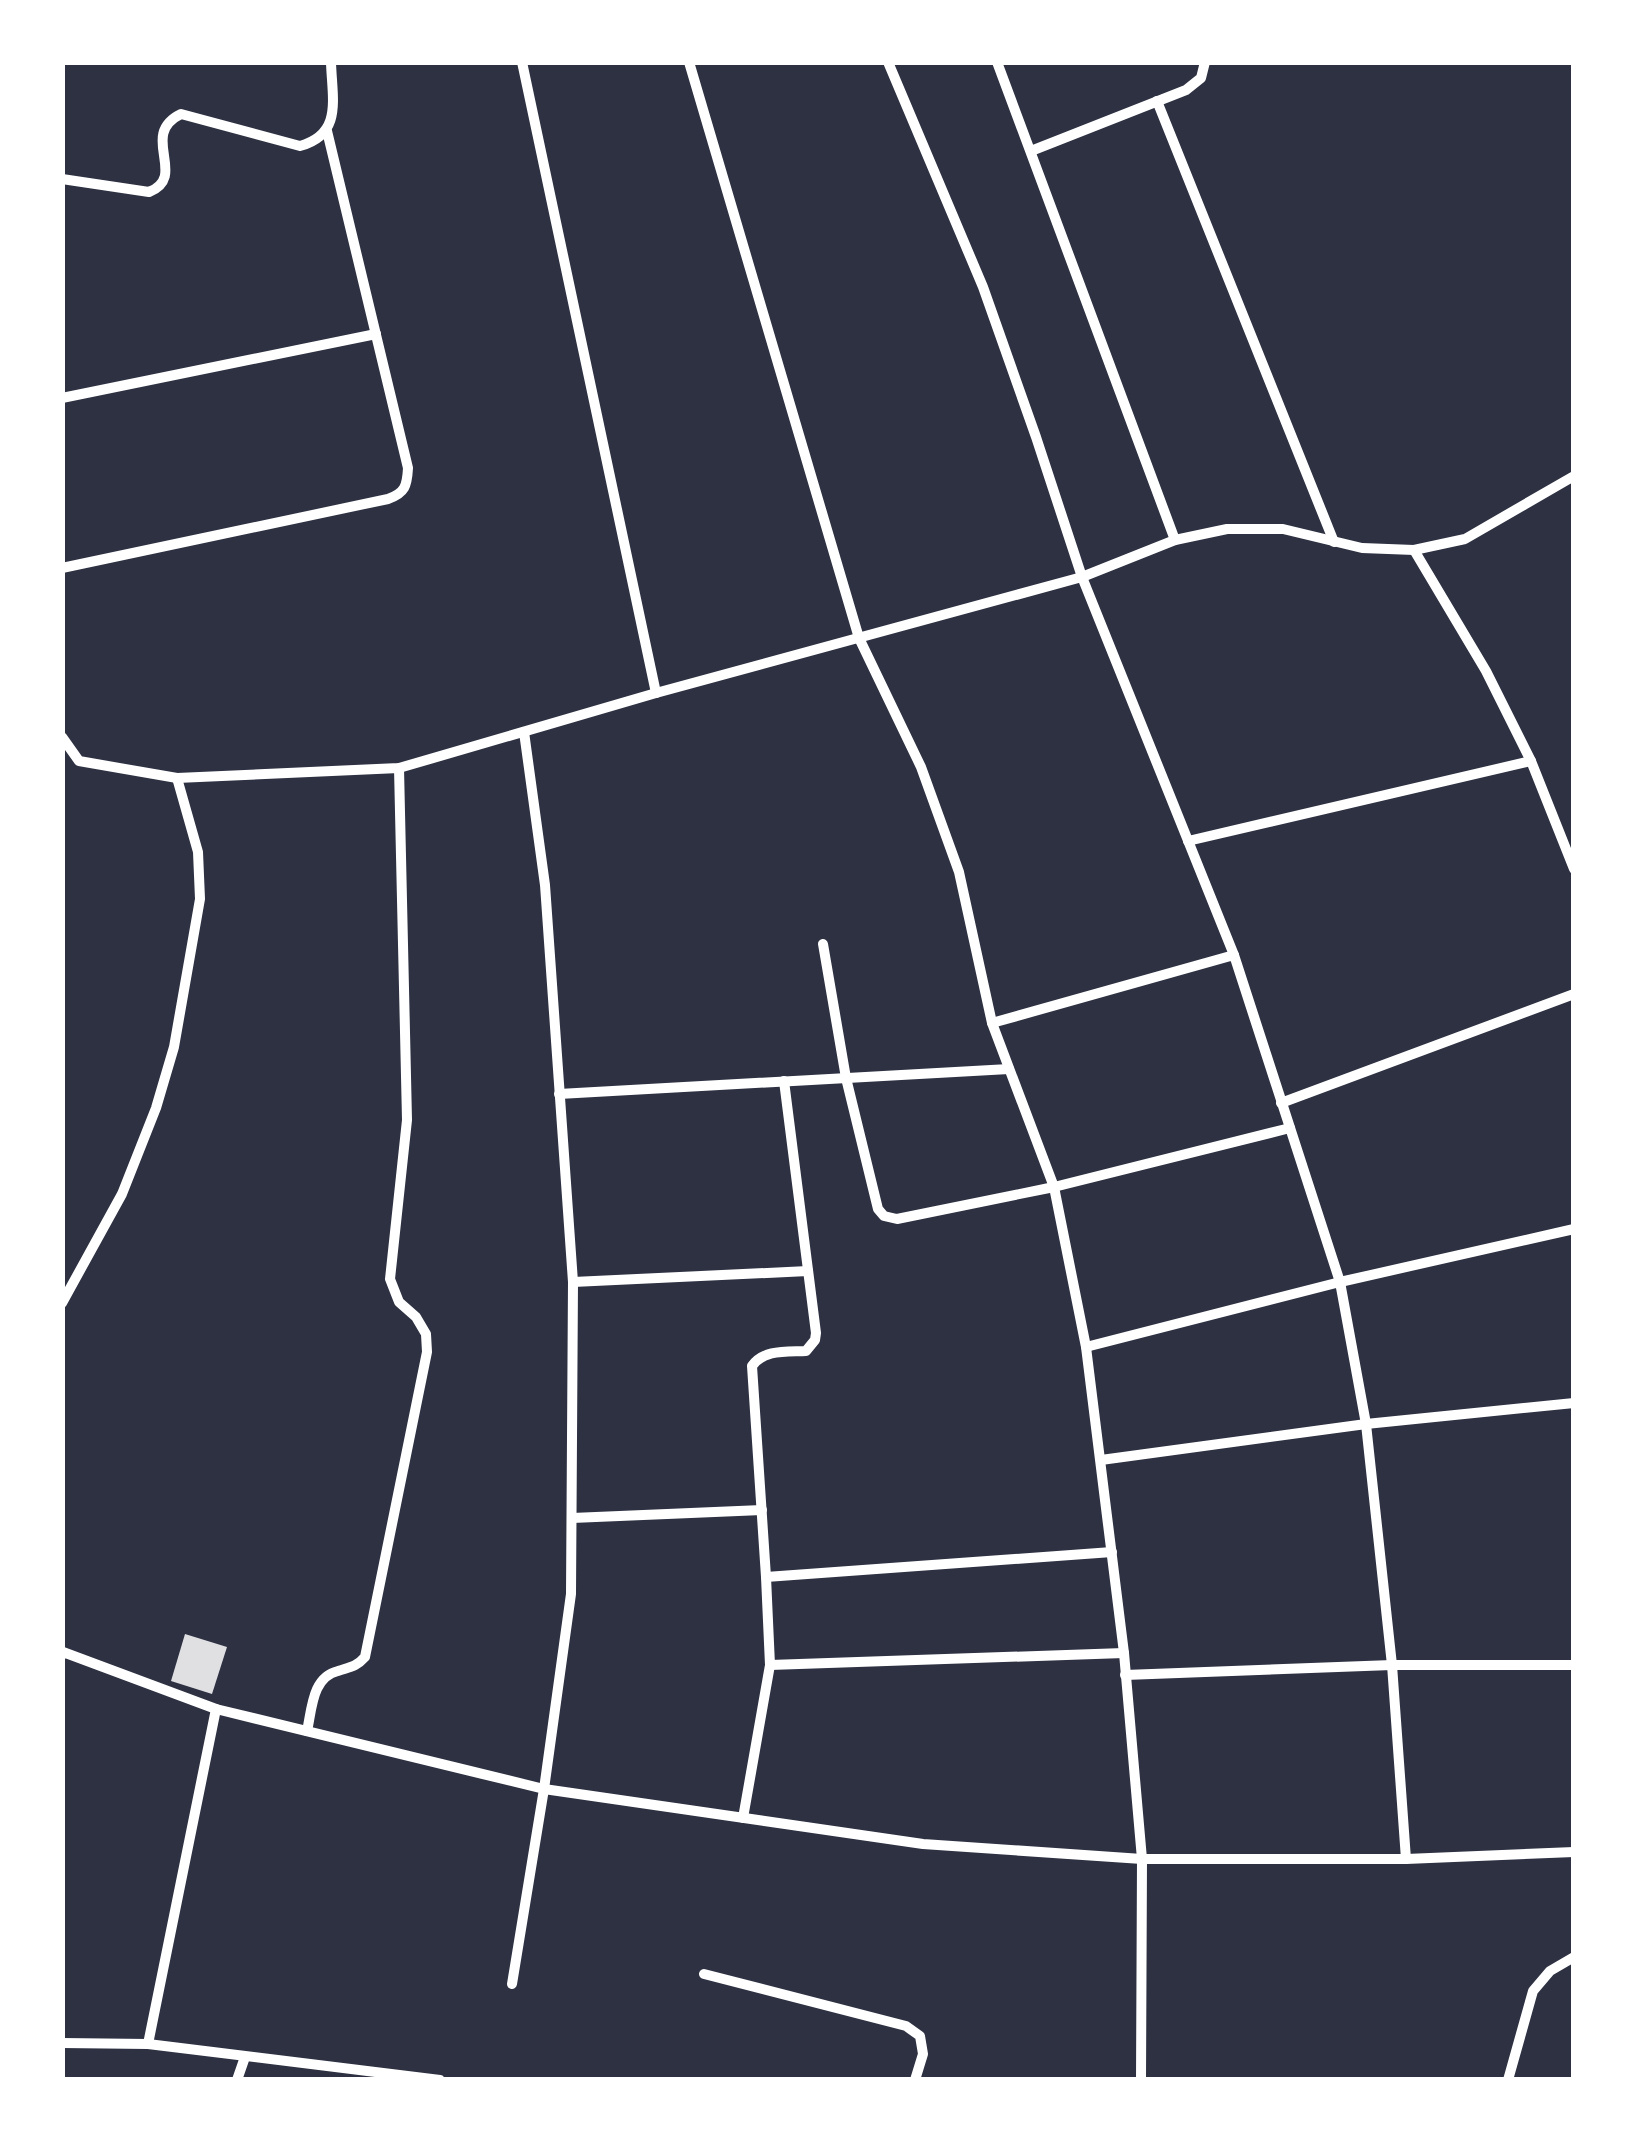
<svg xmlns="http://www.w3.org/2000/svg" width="1636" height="2142" font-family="'Playfair Display',serif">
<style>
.building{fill:#e0e0e3}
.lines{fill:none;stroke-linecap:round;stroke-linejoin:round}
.minor{stroke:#fff;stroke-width:10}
</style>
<rect width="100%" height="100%" fill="#2d3142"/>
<!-- building -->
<path class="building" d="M185,1634L227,1647L212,1694L171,1681Z"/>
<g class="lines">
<!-- minor -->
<g class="minor">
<path d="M522,62L656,693"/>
<path d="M689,62L859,638L921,767L959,872L992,1023L1054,1187L1086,1347L1124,1653L1142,1859L1141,2080"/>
<path d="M888,62L983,287L1036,437L1082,577L1234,955"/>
<path d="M997,62L1175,540"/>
<path d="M1157,101L1334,542"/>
<path d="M1031,151L1186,90L1201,78L1205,62"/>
<path d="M62,179L149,192C189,176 138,135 181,114L300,146C343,134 332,99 331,62"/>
<path d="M62,398L376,334"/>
<path d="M1414,550L1486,671L1531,761L1574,869"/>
<path d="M62,568L388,499C405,493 407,486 408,468L327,131"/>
<path d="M524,732L545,885L573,1282L571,1594L544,1789L923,1844L1142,1859H1406L1574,1852"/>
<path d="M62,737L79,761L177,778L399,768L656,693L1082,577L1175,540L1227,529H1283L1362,548L1414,550L1465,539L1574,476"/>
<path d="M1188,841L1531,761"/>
<path d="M823,944L846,1078L878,1209L884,1216L897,1219L1054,1187L1290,1128"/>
<path d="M992,1023L1234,955L1340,1282L1366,1424L1392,1665L1406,1859"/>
<path d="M559,1094L1009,1069"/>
<path d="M1281,1103L1574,994"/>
<path d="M573,1282L808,1271"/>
<path d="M62,1303L122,1194L156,1108L174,1047L200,899L198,852L177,778"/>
<path d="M1086,1347L1340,1282L1574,1229"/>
<path d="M1101,1460L1366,1424L1574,1403"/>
<path d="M572,1518L762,1510"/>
<path d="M766,1577L1112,1552"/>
<path d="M62,1655L63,1652L216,1709L544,1789L512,1984"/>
<path d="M770,1665L1124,1653"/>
<path d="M1125,1675L1392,1665H1574"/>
<path d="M307,1731C312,1709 312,1677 338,1671C350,1667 356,1667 365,1657L427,1352L426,1334L416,1317L399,1302L390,1279L407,1120L399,768"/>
<path d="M743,1818L770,1665L766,1577L752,1366C764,1349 787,1352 806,1351L815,1340L816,1333L784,1081"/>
<path d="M704,1974L906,2026L920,2036L923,2054L915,2080"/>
<path d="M62,2043L148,2044L440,2080"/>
<path d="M148,2044L216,1709"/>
<path d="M237,2080L245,2057"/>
<path d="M1508,2080L1533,1991L1550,1971L1574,1957"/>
</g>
</g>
<!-- border -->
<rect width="1636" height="2142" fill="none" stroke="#ffffff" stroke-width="130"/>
</svg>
